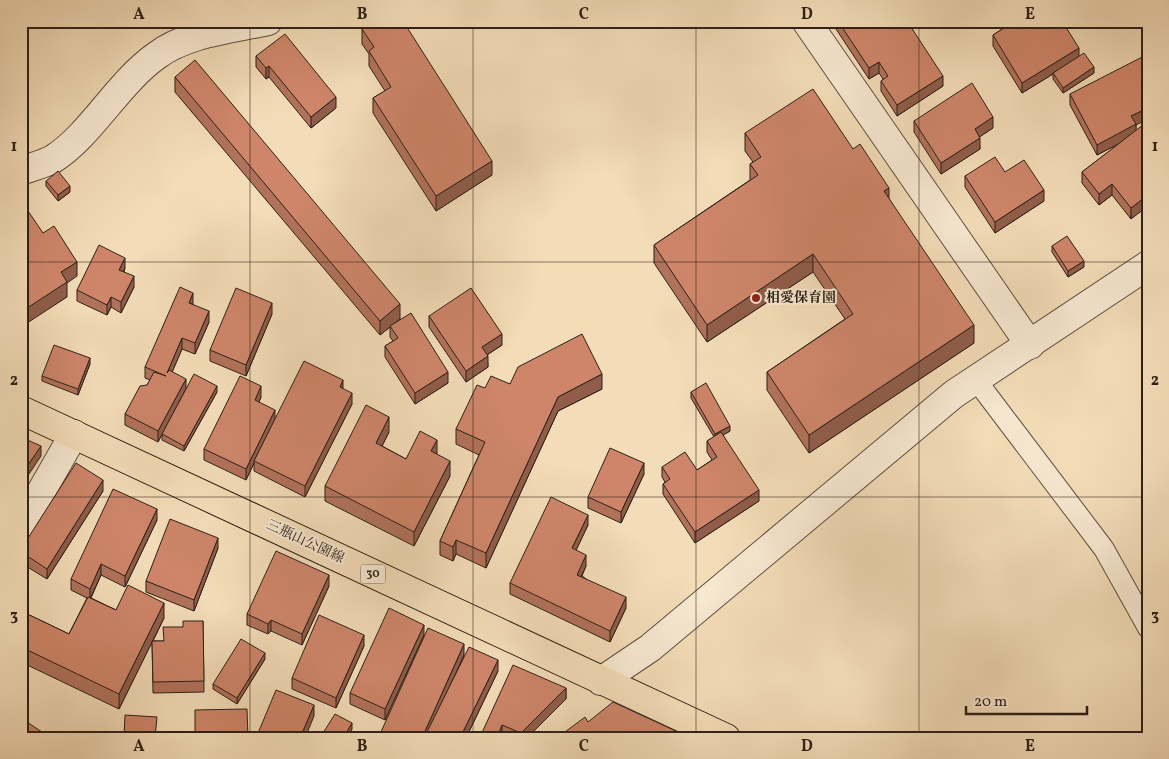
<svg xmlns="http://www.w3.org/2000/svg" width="1169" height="759" font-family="Vollkorn,'Noto Serif JP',serif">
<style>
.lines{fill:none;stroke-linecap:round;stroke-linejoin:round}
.lane-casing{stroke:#5f4f3f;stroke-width:22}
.street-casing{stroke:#5f4f3f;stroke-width:30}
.primary-casing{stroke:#2e2017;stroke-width:30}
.lane{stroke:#f7e8d1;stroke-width:20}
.street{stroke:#f7e8d1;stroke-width:28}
.primary{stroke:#f3dcb8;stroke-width:28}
.wall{fill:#b1725b;stroke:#2e2017}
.shaded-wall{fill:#905d4a;stroke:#2e2017}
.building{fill:#ce856a;stroke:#2e2017}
.grid{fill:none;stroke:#2e2017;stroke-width:1;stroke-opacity:0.55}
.poi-dot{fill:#8f2418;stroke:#f7e8d1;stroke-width:2}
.labels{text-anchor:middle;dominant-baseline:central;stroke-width:4;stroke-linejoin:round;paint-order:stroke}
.shield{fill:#f7e8d1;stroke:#6a5c4f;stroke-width:1}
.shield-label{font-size:12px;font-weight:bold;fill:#2e2017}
.poi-label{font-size:14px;font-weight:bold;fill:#2e2017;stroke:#f7e8d1;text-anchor:start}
.street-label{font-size:14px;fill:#2e2017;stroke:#f7e8d1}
.neatline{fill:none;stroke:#2e2017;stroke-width:2}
.grid-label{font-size:16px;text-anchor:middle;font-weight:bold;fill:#2e2017}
</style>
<rect width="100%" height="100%" fill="#f3dcb8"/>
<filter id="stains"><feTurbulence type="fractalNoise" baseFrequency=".004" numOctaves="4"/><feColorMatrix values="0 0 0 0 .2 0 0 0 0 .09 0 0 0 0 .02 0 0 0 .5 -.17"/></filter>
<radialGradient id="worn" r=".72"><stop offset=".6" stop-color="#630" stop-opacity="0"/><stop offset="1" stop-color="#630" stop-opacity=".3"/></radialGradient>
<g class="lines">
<defs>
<path id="lane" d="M976,380L1104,549L1148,628"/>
<g id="street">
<path d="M806,21L1030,345"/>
<path d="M21,171C31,167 44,164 53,159C91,135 117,84 156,56C186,33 232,29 268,21"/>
<path d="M21,527L74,434"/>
<path d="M601,681L650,648L954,394L1148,265"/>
</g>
<path id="primary" d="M21,410L726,738"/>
</defs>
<!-- lane casing -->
<use href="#lane" class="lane-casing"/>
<!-- street casing -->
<use href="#street" class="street-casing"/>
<!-- primary casing -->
<use href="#primary" class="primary-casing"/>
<!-- lane -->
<use href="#lane" class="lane"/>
<!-- street -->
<use href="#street" class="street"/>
<!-- primary -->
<use href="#primary" class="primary"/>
</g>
<!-- wall -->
<g class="wall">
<path d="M836,21H907L943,86L897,116L881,91V81L883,79L879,73L869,79L836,29Z"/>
<path d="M1009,21H1062L1079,56L1094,73L1063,93L1053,79V74L1022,93L993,46V35L1010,24Z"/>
<path d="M362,29L492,175L436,211L373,113V98L385,91L369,66V54L362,44Z"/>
<path d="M256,56L336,108L311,128L269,77L266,79L256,67Z"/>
<path d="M175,77L400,319L396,322L448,383L415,404L385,357V346L393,341L390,337V327L380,335L175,92Z"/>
<path d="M1070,94L1136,125L1131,219L1112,195L1099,205L1082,183V172L1120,143L1097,155L1070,105Z"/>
<path d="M914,121L993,128L979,137L980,149L941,174L914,132Z"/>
<path d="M745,133L853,149L889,199L974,343L809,453L767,390V372L845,319L813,272L707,342L654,263V245L750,180V164L753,162L745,151Z"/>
<path d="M1005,172L1044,201L995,233L965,187V176Z"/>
<path d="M46,181L70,192L58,201L46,186Z"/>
<path d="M1052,246L1084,267L1068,277L1052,252Z"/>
<path d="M125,268L124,272L134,287L121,313L111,307L107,315L77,301V290Z"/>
<path d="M193,304L209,322L195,354L182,349L172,372L186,389L158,442L125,425V414L147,385L150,380L145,378V367Z"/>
<path d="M272,314L246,376L210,361V350Z"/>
<path d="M429,316L502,345L487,355L488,367L466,382L429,327Z"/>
<path d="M90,364L78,395L42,381V376Z"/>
<path d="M510,384L602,389L558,411L486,568L456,554L453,561L440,555V541L479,455L456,444V429L485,388Z"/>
<path d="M343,389L352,404L305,497L254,471V463L246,480L204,460V449L261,397L259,402L275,419Z"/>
<path d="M217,392L184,451L162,440V434Z"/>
<path d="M691,392L730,431L723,435L759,501L695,543L663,494V484L665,482L662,477V467L697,470L712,460L707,452V441L714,437L691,398Z"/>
<path d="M389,432L382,446L406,459L437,454L450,476L414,546L325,501V486Z"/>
<path d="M644,474L621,523L588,508V497Z"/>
<path d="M103,491L47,579L21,563V549Z"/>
<path d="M157,520L125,587L101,575L91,598L116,610L164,618L153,641H163L183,627L203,621L204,692L153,693L152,642L119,709L21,662V611L69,634L87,598L71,590V579Z"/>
<path d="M588,525L576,550L586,566L582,576L626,608L610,642L510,594V583Z"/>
<path d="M218,548L194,611L146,592V581Z"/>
<path d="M329,586L302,645L271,631L268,634L247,625V614Z"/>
<path d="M424,635L385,720L350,704V693Z"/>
<path d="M364,646L336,708L292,689V678Z"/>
<path d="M464,655L460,665L498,671L466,738H380V734Z"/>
<path d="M265,659L237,704L213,689V684Z"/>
<path d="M566,688V699L527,738H507L502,735L501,738H480V737Z"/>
<path d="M352,729L346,738H323V733Z"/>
</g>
<!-- shaded-wall -->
<g class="shaded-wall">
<path d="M1079,48V59L1053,73V74L1022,93V83Z"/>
<path d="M879,62V73L869,79V68Z"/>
<path d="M269,66V77L266,79V68Z"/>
<path d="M1094,67V73L1063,93V88Z"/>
<path d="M943,76V86L897,116V105Z"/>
<path d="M336,97V108L311,128V117Z"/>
<path d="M1148,108V119L1136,125V135L1097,155V145L1131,116Z"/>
<path d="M993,117V128L975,140V129Z"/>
<path d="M980,138V149L941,174V163Z"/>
<path d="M492,161V175L436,211V196Z"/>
<path d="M1112,184V195L1099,205V194Z"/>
<path d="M70,186V192L58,201V195Z"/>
<path d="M889,188V205L884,191Z"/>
<path d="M1044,190V201L995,233V222Z"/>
<path d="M1148,195V206L1131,219V208Z"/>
<path d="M813,254V272L707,342V325Z"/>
<path d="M125,258V268L119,280V270Z"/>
<path d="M1084,261V267L1068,277V271Z"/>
<path d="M77,262V276L67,283V297L21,327V312L61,272Z"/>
<path d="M134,276V287L121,313V302Z"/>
<path d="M193,293V304L189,303Z"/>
<path d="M111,297V307L107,315V305Z"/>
<path d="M272,303V314L246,376V365Z"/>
<path d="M400,304V319L380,335V321Z"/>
<path d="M209,311V322L195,354V343Z"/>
<path d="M974,325V343L809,453V435Z"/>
<path d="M502,334V345L482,358V347Z"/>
<path d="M182,338V349L167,384V373Z"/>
<path d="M488,356V367L466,382V371Z"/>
<path d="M90,358V364L78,395V389Z"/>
<path d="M448,372V383L415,404V393Z"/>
<path d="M602,374V389L558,411L486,568V553L558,397Z"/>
<path d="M186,379V389L158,442V431Z"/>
<path d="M343,380V391L340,387Z"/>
<path d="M217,386V392L184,451V446Z"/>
<path d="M261,386V397L255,411V400Z"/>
<path d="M352,393V404L305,497V486Z"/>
<path d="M275,410V420L254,461V463L246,480V469Z"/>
<path d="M389,417V432L376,458V443Z"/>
<path d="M730,426V431L715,440V434Z"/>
<path d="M437,440V455L431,451Z"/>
<path d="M41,446V456L21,486V475Z"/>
<path d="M450,461V476L414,546V532Z"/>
<path d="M644,463V474L621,523V512Z"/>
<path d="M103,480V491L47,579V569Z"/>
<path d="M759,490V501L695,543V532Z"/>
<path d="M157,509V520L125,587V576Z"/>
<path d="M588,515V525L572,559V548Z"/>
<path d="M218,538V548L194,611V600Z"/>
<path d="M456,540V554L453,561V547Z"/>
<path d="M586,555V566L577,585V575Z"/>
<path d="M101,564V575L90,599V589Z"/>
<path d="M329,575V586L302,645V634Z"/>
<path d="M626,597V608L610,642V631Z"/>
<path d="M164,603V618L119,709V694Z"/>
<path d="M271,620V631L268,634V624Z"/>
<path d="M424,625V635L385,720V709Z"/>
<path d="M364,635V646L336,708V698Z"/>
<path d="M464,644V655L427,738H422Z"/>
<path d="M265,653V659L237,704V698Z"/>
<path d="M498,660V671L466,738H460Z"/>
<path d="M566,688V699L527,738H521V733Z"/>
<path d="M314,705V716L305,738H300Z"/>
<path d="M352,723V729L346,738H343Z"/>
<path d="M502,725V735L501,738H497Z"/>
<path d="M42,732V738H38Z"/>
</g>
<!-- building -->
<g class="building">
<path d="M374,21H403L492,161L436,196L373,98L391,87L369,51L374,47L362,29Z"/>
<path d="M838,21H907L943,76L897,105L881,81L888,76L879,62L869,68Z"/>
<path d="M1015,21H1062L1079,48L1022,83L993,35Z"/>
<path d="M285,34L336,97L311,117L269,66L266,68L256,56Z"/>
<path d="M1084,53L1094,67L1063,88L1053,73Z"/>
<path d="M1148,54V108L1131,116L1136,124L1097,145L1070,94Z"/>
<path d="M195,60L400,304L380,321L175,77Z"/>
<path d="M972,83L993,117L975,129L980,138L941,163L914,121Z"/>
<path d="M813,89L853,149L860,144L889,188L884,191L974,325L809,435L767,372L853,314L813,254L707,325L654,245L758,175L750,164L761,157L745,133Z"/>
<path d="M1148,121V195L1131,208L1112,184L1099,194L1082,172Z"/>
<path d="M995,157L1005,172L1024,160L1044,190L995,222L965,176Z"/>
<path d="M58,171L70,186L58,195L46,181Z"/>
<path d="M26,208L43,233L54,226L77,262L61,272L67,282L21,312V212Z"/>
<path d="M1067,236L1084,261L1068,271L1052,246Z"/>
<path d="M99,245L125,258L119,270L134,276L121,302L111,297L107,305L77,290Z"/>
<path d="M180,287L193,293L189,303L209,311L195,343L182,338L167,373L169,370L186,379L158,431L125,414L140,386L147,385L154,372L166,376L145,367Z"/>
<path d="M236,288L272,303L246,365L210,350Z"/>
<path d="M471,288L502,334L482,347L488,356L466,371L429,316Z"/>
<path d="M411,313L448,372L415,393L385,346L398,338L390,326Z"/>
<path d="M582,334L602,374L558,397L486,553L456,540L453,547L440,541L485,442L456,429L477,385L485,388L491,376L510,384L518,367Z"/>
<path d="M54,345L90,358L78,389L42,376Z"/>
<path d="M304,361L343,380L340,387L352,393L305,486L254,461Z"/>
<path d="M194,374L217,386L184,446L162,434Z"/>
<path d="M240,376L261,386L255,400L275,410L246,469L204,449Z"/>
<path d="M706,383L730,426L715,434L691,392Z"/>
<path d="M366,405L389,417L376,443L406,459L420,431L437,440L431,451L450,461L414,532L325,486Z"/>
<path d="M721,432L759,490L695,532L663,484L670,479L662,467L685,452L697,470L717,457L707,441Z"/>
<path d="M21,437L41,446L21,475Z"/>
<path d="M610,448L644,463L621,512L588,497Z"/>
<path d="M76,463L103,480L47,569L21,552V549Z"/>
<path d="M113,489L157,509L125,576L101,564L90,589L71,579Z"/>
<path d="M551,497L588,515L572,548L586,555L577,575L626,597L610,631L510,583Z"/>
<path d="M170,519L218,538L194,600L146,581Z"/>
<path d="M276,551L329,575L302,634L271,620L268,624L247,614Z"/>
<path d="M128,585L164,603L119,694L21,647V611L69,634L88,597L116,610Z"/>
<path d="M389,608L424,625L385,709L350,693Z"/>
<path d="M319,615L364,635L336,698L292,678Z"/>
<path d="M183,621H203L204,681L153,682L152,641H164L163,627H183Z"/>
<path d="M428,628L464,644L422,738H388L380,734Z"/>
<path d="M241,639L265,653L237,698L213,684Z"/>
<path d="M469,647L498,660L460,738H424Z"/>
<path d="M513,665L566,688L521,733L502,725L497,738H483L480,737Z"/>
<path d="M276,690L314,705L300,738H256Z"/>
<path d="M613,702L691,738H557L585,717L588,722Z"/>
<path d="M247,709L248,738H195V710Z"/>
<path d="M335,714L352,723L343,738H331L323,733Z"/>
<path d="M125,715L157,717L155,738H124Z"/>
<path d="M21,718L42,732L38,738H21Z"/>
</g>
<!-- grid -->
<path class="grid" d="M250,21V738M473,21V738M696,21V738M919,21V738M21,262H1148M21,497H1148"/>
<!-- markers -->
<circle class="poi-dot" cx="756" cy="298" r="5"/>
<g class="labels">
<!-- shield labels -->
<rect class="shield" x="360.5" y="564.5" width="25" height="19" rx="4"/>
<g class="shield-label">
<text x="373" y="574">30</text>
</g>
<!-- poi labels -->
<g class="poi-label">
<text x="766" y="298">相愛保育園</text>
</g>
<!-- street labels -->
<g class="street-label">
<text transform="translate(305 542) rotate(25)">三瓶山公園線</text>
</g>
</g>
<!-- margin -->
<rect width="1169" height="759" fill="none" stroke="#f3dcb8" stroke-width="55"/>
<!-- scale -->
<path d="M966 706v8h121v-8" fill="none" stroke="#2e2017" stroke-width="2.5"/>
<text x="974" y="706" font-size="15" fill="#2e2017" stroke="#f7e8d1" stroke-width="4" paint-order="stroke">20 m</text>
<rect x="28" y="28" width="1114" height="704" class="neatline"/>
<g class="grid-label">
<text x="139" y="19">A</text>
<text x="362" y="19">B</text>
<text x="584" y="19">C</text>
<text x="807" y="19">D</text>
<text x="1030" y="19">E</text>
<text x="14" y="151">1</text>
<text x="1155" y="151">1</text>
<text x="14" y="385">2</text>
<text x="1155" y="385">2</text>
<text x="14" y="620">3</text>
<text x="1155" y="620">3</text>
<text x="139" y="751">A</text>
<text x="362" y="751">B</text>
<text x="584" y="751">C</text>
<text x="807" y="751">D</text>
<text x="1030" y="751">E</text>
</g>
<rect width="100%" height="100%" filter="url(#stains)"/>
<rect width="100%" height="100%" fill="url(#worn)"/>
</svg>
